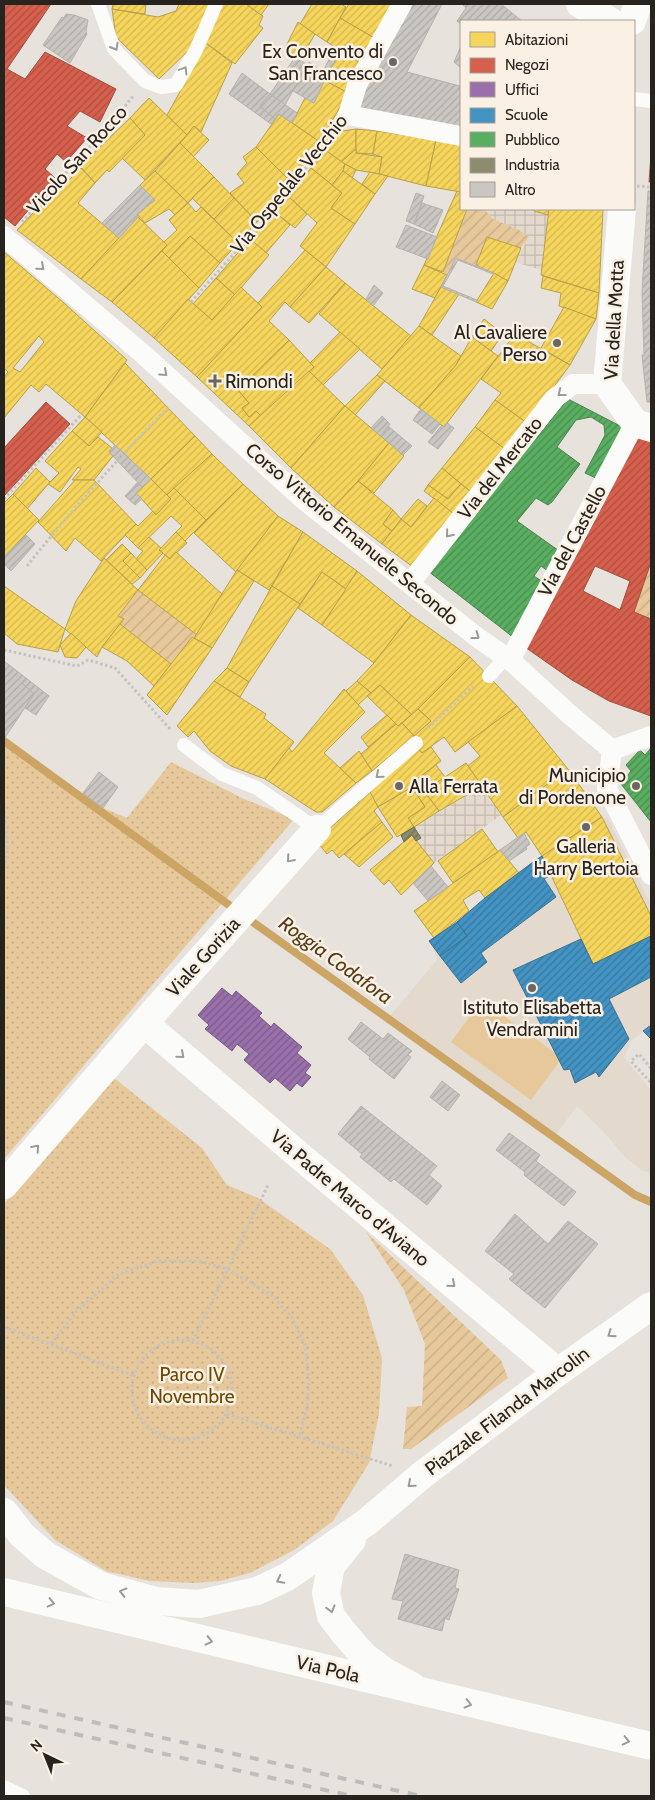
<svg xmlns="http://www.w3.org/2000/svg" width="655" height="1800" font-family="Cabin,sans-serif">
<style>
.built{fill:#e3d9cc}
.industrial{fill:url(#industrial-grid)}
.park{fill:url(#park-dots)}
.garden{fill:url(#garden-furrows)}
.pitch{fill:#e6c89b}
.homes{fill:url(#homes-hatch);stroke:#b8a04a;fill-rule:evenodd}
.shops{fill:url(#shops-hatch);stroke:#a24e3f;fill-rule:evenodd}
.offices{fill:url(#offices-hatch);stroke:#775981}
.schools{fill:url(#schools-hatch);stroke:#3b7192}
.public{fill:url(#public-hatch);stroke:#4b844d}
.industry{fill:url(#industry-hatch);stroke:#6e6c56}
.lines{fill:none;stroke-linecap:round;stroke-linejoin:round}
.stream{stroke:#cca565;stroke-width:8}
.building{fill:url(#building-hatch);stroke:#b5b1ac}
.path{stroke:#c4c3c1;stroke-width:3;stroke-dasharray:2.5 2.5;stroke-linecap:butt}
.service{stroke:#fbfbfa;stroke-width:14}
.pedestrian{stroke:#fbfbfa;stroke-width:20}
.minor{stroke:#fbfbfa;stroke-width:28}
.secondary{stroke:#fbfbfa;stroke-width:28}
.rail{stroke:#bfbdbc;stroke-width:4;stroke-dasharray:9 9;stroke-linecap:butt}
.oneway{stroke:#9c9a97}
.poi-dot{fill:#6a6661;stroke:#faf0e4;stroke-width:2}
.labels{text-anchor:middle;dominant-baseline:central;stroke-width:5;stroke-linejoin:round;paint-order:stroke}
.poi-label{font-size:19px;fill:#27231f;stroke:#faf0e4;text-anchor:end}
.street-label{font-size:19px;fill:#27231f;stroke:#faf0e4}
.park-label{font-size:19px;fill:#6d4800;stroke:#faf0e4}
.water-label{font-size:20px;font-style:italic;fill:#523b17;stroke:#faf0e4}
</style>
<defs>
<pattern id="industrial-grid" width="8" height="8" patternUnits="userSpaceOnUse" patternTransform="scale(1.25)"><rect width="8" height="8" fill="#e3d9cc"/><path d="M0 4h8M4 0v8" fill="none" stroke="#c3baaf"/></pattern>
<pattern id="park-dots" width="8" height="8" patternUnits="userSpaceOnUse" patternTransform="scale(1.25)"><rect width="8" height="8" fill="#e6c89b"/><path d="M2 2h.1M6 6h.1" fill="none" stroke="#c5ac85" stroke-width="1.8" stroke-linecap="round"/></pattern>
<pattern id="garden-furrows" width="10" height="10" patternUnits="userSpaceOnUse" patternTransform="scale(1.25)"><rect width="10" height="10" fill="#e6c89b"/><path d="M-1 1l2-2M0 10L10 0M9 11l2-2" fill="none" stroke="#c5ac85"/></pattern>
<pattern id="homes-hatch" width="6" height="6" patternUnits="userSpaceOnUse" patternTransform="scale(1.25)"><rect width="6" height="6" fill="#f6d55c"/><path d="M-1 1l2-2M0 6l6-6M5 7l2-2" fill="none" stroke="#d3b750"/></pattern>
<pattern id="shops-hatch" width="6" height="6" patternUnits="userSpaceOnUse" patternTransform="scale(1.25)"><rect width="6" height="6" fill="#d6604d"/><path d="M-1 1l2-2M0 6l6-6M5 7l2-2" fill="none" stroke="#ae4f3f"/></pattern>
<pattern id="offices-hatch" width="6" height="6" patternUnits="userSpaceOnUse" patternTransform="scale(1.25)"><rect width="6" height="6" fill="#9970ab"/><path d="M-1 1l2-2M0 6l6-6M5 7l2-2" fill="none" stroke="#7d5c8b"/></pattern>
<pattern id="schools-hatch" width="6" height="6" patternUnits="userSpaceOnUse" patternTransform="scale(1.25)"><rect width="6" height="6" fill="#4393c3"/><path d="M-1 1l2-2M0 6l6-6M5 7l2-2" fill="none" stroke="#38789e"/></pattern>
<pattern id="public-hatch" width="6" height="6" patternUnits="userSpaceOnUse" patternTransform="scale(1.25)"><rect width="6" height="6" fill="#5aae61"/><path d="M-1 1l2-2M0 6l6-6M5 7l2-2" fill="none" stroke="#4a8d4f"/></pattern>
<pattern id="industry-hatch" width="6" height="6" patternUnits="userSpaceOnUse" patternTransform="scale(1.25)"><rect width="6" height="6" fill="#8c8c6e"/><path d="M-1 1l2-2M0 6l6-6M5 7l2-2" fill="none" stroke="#72725a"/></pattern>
<pattern id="building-hatch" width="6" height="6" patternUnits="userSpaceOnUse" patternTransform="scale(1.25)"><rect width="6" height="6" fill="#cac6c2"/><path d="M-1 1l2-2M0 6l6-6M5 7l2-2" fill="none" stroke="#aeaaa6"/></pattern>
</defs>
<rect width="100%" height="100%" fill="#e7e2dc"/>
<!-- built -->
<path class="built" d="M607,817L651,905V1025L632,1040L624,1057L651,1090V1173L641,1170L624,1156L603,1131L577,1106L554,1137L388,1018L438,959L429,941L457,922L485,898L533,862Z"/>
<!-- industrial -->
<g class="industrial">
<path d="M484,209H534V211L548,215L541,270L515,262L529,237L519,230L493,219Z"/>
<path d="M482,786L501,815L434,863L416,841L421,838L414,827Z"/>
</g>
<!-- park -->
<g class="park">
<path d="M4,739L103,808L127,818L171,762L244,799L294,819L4,1159Z"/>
<path d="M114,1078L202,1148L227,1185L258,1198L330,1249L363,1295L382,1358L379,1414L369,1463L333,1521L294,1550L250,1573L220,1581L193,1583L150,1581L106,1571L55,1540L4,1485V1204Z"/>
</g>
<!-- garden -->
<g class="garden">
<path d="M467,209H484L493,219L519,230L529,237L521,248L487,238L476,265L456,258L447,275L443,272Z"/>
<path d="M651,562V619L634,612Z"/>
<path d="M138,590L197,635L194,638L192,637L171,664L120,624L124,619L118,616Z"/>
<path d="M366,1232L501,1360L508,1378L411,1449H403L407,1407L422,1406L425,1344L404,1290Z"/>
</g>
<!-- pitch -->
<path class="pitch" d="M482,1000L562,1058L531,1100L451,1042Z"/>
<!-- homes -->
<g class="homes">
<path d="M113,4H146L145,14L112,9Z"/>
<path d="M179,4H213L195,44L159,79L116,37L112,9L158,17L176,11Z"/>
<path d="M218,4H246L263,16L259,25L263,28L235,64L203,41Z"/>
<path d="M246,4H269L261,15Z"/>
<path d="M312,4H341L346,7L327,42L300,24Z"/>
<path d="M349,4H396L376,39L340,18Z"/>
<path d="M340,18L376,39L362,64L327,42Z"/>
<path d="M298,22L315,34L300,60L285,48Z"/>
<path d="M203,41L232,63L201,132L194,126L187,135L167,115L186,81Z"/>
<path d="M341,51L362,64L348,93L324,80Z"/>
<path d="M324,80L348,93L320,142L292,123L305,98L314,103Z"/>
<path d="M149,98L187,135L145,180L122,158L145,135L130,118Z"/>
<path d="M279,114L320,142L290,181L256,147Z"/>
<path d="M130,118L145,135L109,172L107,170L95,183L80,166Z"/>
<path d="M194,126L209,140L193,157L180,143Z"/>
<path d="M356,129V149L341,162L325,150L343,131Z"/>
<path d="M356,129L377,131L373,154L356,153Z"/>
<path d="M377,131L436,140L426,186L379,174L382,157L373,154Z"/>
<path d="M436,140L461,145V192L426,186Z"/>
<path d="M180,143L214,177L188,203L155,171Z"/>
<path d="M256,147L290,181L257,222L230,193L244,183L237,174L247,163L243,157Z"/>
<path d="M356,149V153L382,157L379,174L356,170L341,162Z"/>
<path d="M325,150L345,164L343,171L332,185L311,168Z"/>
<path d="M345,164L356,170L352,178L343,171Z"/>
<path d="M81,168L95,183L78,203L119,238L81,279L17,230L59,185L61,188Z"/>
<path d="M311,168L342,193L331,208L355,224L326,267L300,246L317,223L288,196Z"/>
<path d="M155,171L188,203L175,215L169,209L145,223L137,214L155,200L140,185Z"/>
<path d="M343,171L375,194L355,224L331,208L342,193L332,185Z"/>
<path d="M370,172L388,176L375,194L362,184Z"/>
<path d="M214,177L234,198L214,219L192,198Z"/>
<path d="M457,191L461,192V209H467L443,272L424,265Z"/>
<path d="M288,196L307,214L295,228L275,212Z"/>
<path d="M234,198L257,222L238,243L214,219Z"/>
<path d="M188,203L196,212L201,207L238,243L220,263L190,236L169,258L162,251L167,245L164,242L177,230L169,220Z"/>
<path d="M534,209H549L548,215L534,211Z"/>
<path d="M549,209H603L599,293L541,275Z"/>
<path d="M275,212L290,225L266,253L250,239Z"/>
<path d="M138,217L167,245L112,302L81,279Z"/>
<path d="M190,236L220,263L199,288L169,258Z"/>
<path d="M487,237L521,248L508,281L476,265Z"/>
<path d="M250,239L269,255L235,295L216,278Z"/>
<path d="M305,250L326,267L290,307L285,302L269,321L289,340L238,390L249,403L242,408L249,417L256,411L261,416L249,426L197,377L262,307L258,303Z"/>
<path d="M162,251L199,288L154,338L112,302Z"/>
<path d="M4,252L64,303L127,360L85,417L46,384L39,392L31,385L4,418V377L8,372L4,368ZM39,336L44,342L20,372L13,368Z"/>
<path d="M424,265L447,275L435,298L412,289Z"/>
<path d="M326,267L345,283L309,323L290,307Z"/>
<path d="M494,273L508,281L492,309L476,302Z"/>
<path d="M543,276L599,293L596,319L559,306L561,293L541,288Z"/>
<path d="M216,278L235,295L212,320L193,304Z"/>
<path d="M345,283L411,336L382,369L319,314Z"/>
<path d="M241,287L262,307L197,377L154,338L188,299L212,320Z"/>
<path d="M441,287L459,294L432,335L419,326Z"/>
<path d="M564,307L596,319L570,365L541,348Z"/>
<path d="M484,319L503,334L491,351L472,337Z"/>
<path d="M419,326L461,356L456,365L419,408L377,375Z"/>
<path d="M340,332L360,349L323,385L309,371L314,367L310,363Z"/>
<path d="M515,334L570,365L527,423L495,400L501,393L481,379Z"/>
<path d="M472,337L498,356L444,427L419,408L456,365Z"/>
<path d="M289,340L314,367L261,416L256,411L249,417L242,408L249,403L238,390Z"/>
<path d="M125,363L195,436L151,479L85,417Z"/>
<path d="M309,371L345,406L291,468L249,426Z"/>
<path d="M377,375L385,381L355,415L345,406Z"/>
<path d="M495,400L527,423L505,449L475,427Z"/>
<path d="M345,406L389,443L358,481L334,507L291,468Z"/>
<path d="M85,417L102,432L89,446L72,431Z"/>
<path d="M475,427L505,449L471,492L442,468Z"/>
<path d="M72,431L89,446L98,437L112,448L109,452L113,456L94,480H72L81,469L78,467L60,492L48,484L59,473L45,461Z"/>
<path d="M195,436L212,454L167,495L151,479Z"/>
<path d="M389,443L404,456L374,493L358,481Z"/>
<path d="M212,454L243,484L206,520L174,488Z"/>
<path d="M36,468L50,482L27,509L13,494Z"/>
<path d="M442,468L461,484L448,499L428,485Z"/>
<path d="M151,479L171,499L156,515L136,493Z"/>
<path d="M75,480H94L136,524L101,561L75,538L66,551L38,522Z"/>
<path d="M358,481L393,510L383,524L392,531L382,544L334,507Z"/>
<path d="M243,484L278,516L236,572L194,533Z"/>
<path d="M461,484L471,492L454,514L424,491L428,485L448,499Z"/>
<path d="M174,488L206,520L185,541L176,532L182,526L171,516L138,548L125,535L136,524L138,526L153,511L156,515L171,499L167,495Z"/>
<path d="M13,494L39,520L4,557V503Z"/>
<path d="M434,498L454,514L413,567L382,544L401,519L411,527Z"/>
<path d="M418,499L427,506L411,527L401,519Z"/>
<path d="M393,510L401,519L392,531L383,524Z"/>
<path d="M278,516L303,532L269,590L237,570Z"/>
<path d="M176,532L187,543L170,559L159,550Z"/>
<path d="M303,532L357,571L346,589L322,572L300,604L272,586Z"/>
<path d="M149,537L161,548L159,550L163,553L147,570L136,559L143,551L138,548Z"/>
<path d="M122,544L131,553L123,561L140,578L132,584L106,560Z"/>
<path d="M176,552L222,594L197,635L138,590L165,555L170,559Z"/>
<path d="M131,553L147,570L140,578L123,561Z"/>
<path d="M104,558L138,590L118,616L124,619L102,647L97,657L65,629L76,601Z"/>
<path d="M237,570L254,581L212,648L194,638Z"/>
<path d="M357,571L411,615L374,663L322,625Z"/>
<path d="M322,572L346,589L322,625L298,608Z"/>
<path d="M4,586L65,629L58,652L17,644L4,633Z"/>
<path d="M272,586L300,604L249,682L227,668Z"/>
<path d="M411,615L470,657L412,715L380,685L371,693L357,681L374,663Z"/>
<path d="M120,624L171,664L154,686L127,661L102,647Z"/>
<path d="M71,633L86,647L77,658L65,657L60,645Z"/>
<path d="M192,637L212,648L167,715L147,695Z"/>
<path d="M470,657L517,706L455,752L444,737L422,753L412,737L431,721L418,709Z"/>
<path d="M227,668L249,682L240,697L214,681Z"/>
<path d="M214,681L266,714L264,718L294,742L265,779L231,766L210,751L194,731L188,737L177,726Z"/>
<path d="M357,681L371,693L358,705L346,691Z"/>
<path d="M380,685L412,715L398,726L367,696Z"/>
<path d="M344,689L365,712L324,753L356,783L322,812H316L265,779L289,748L292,752Z"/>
<path d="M517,706L568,769L503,817L468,766L480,756L468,742Z"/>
<path d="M418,709L431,721L414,736L402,723Z"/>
<path d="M387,715L396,724L368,747L361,737Z"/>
<path d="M402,723L414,736L372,771L361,754L396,724L398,726Z"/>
<path d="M431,747L441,761L417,779L419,781L412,787L378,807L368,790L419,749L422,753Z"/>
<path d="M359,751L372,771L356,783L340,768Z"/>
<path d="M466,763L482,786L439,811L424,791Z"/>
<path d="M436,765L445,777L424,791L439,811L414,827L408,818L425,807L412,787L419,781L417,779Z"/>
<path d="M568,769L602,817L542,856L526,832L518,838L503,817Z"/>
<path d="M412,787L425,807L408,818L414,827L397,837L378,807Z"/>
<path d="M370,792L378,807L374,811L382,822L339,858L332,850L327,854L316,841Z"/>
<path d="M602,817L651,916V936L593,964L542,856Z"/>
<path d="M382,822L393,837L359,867L344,854Z"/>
<path d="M482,829L498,852L453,883L438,861Z"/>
<path d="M412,835L434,863L401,895L389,880L384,885L370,870Z"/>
<path d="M500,850L519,873L485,898L479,890L463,900L469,911L434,938L414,911Z"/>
</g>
<!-- shops -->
<g class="shops">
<path d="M4,4H51L7,69L25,79L45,52L116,89L100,122L80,111L67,126L87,138L66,162L57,154L45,169L55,178L15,226L4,217Z"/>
<path d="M651,155V182H649Z"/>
<path d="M46,402L70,424L4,496V448Z"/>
<path d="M637,433L651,436V562L634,612L651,619V716L609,701L572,680L522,645ZM595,566L630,581L620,610L583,591Z"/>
</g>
<!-- offices -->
<path class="offices" d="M222,988L232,996L236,991L262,1013L259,1016L271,1027L274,1023L302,1047L297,1053L311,1065L305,1073L311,1077L302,1087L297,1083L290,1091L275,1078L270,1083L244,1060L249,1054L237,1044L232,1051L205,1029L209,1025L198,1015Z"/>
<!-- schools -->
<g class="schools">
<path d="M542,856L551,875L544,879L533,862Z"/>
<path d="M533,862L556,897L481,953L487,962L461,983L440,956L467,936L457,922L485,898Z"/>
<path d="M457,922L467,936L440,956L429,941Z"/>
<path d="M651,936V977L609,999L629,1039L599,1077L596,1072L575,1083L570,1069L564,1070L513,970L581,939L593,964Z"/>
<path d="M651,1025V1039L643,1031Z"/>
</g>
<!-- public -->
<g class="public">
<path d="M568,399L626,429L600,480L585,473L605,435L604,425L591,417L576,420L557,447L580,464L552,502L548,505L536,498L517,521L562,553L552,574L541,566L534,576L547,585L518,641L428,571L537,434L538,436Z"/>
<path d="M651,748V822L621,784L631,771L626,765L640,750L645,755Z"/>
</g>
<!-- industry -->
<path class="industry" d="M414,827L421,838L416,841L412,835L404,842L401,835Z"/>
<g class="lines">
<!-- stream -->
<path class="stream" d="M4,741L229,905L635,1195L651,1202"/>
</g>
<!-- building -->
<g class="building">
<path d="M408,4H442L407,72L460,86L461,82V132L357,111L360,90Z"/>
<path d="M462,4H501L522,21H461V24L457,21L466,8Z"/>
<path d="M66,14L74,15L88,20L86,32L87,34L70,63L43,45L62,17L64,18Z"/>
<path d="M461,46V68L454,62Z"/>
<path d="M333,52L338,55L327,75L323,71Z"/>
<path d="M296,56L307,65L285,105L270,94Z"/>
<path d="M309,62L327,75L314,103L293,91Z"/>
<path d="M242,73L270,94L260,106L275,119L271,124L229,94Z"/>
<path d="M270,94L297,113L292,123L279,114L275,119L260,106Z"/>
<path d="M140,185L155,200L137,214L138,217L119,238L102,223Z"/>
<path d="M648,191H651V402H647L642,355H644L642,292Z"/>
<path d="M416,193L424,196L414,224L406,221Z"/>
<path d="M422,203L443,210L433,233L414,224Z"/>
<path d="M406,225L437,237L428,259L396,247Z"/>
<path d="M456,258L494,273L493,274L458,260L443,286L477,300L476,302L441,287Z"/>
<path d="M374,285L383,293L373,306L366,299Z"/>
<path d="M421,409L440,424L432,434L413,420Z"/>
<path d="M382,416L390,424L381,436L371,428Z"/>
<path d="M447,423L454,428L438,449L428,442L442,425L444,427Z"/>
<path d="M388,426L412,446L403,455L381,436Z"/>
<path d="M115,445L151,479L142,487L109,452Z"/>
<path d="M137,483L142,487L136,493L142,499L135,505L125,496Z"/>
<path d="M26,535L35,544L11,571L4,564V557Z"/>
<path d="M4,661L26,678L22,683L34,694L4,739Z"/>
<path d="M26,678L49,696L36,715L25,708L34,694L22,683Z"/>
<path d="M99,772L118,787L103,808L83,793Z"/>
<path d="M524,833L530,844L526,847L527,849L509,861L500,850Z"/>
<path d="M431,866L448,887L428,901L413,883Z"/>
<path d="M361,1022L383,1039L388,1033L412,1051L408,1055L411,1057L394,1079L369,1059L370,1057L348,1039Z"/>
<path d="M442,1081L460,1095L448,1111L430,1097Z"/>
<path d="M361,1106L437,1166L429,1175L442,1186L427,1205L394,1179L391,1182L360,1157L362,1154L338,1134Z"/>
<path d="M509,1133L540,1155L536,1161L576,1192L564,1206L524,1175L525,1172L496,1150Z"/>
<path d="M515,1214L548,1244L568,1221L598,1244L545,1308L509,1279L514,1274L485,1251Z"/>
<path d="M405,1554L459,1570L455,1588L459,1589L449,1620L445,1618L442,1631L398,1619L403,1601L392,1599Z"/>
</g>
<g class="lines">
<!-- path -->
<g class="path">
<path d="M637,186L651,187"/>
<path d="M22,222L113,121L134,95"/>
<path d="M191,302L263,221L334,133"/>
<path d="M4,499L82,414"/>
<path d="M27,566C71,511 118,458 168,408"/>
<path d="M4,650L77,666L88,660L115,668L171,730"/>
<path d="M428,728L473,686"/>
<path d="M4,806L8,849L4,869"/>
<path d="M651,1068L639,1054L631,1061L651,1083"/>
<path d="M4,1327L135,1376"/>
<circle cx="182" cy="1390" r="50"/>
<path d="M193,1341L268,1185"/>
<path d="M51,1344L76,1312L119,1274L158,1261H198L228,1269L273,1296L292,1318L305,1345L309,1380L307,1409L299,1436"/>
<path d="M227,1414L393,1466"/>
</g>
<!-- service -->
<g class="service">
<path d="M98,4L114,49L145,81L161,87L176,85L196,50L216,4"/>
<path d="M634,99L651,101"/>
<path d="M489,676L506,657"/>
<path d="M184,745L222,774L257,788L317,829L416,743"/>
<path d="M4,1787L23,1796"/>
</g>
<!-- pedestrian -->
<g class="pedestrian">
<path d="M402,4L357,85L348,115L461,136"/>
<path d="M4,236L143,354L304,500L478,638L510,660L568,713L612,750"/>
<path d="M410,583L554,399L573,384H607"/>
<path d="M510,660L635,423"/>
<path d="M612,750L607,789L651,875"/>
<path d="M612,750L651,736"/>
</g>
<!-- minor -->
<g class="minor">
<path d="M580,4L610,21"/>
<path d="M632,21L638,4"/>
<path d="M622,209L607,384L635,423L651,428"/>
<path d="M144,1023L301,1157L558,1372"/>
<path d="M4,1185L152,1014L317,829"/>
<path d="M4,1512L22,1535L45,1555L101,1586L156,1601L199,1604L257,1591L287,1577L367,1522L422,1475L558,1372L651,1306"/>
<path d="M352,1540L331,1566L326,1593L331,1616L344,1633L364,1656L384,1671L412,1686"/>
</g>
<!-- secondary -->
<path class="secondary" d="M4,1592L651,1746"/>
<!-- rail -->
<g class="rail">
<path d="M4,1702L421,1796"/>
<path d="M4,1718L352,1796"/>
</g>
</g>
<!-- one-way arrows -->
<defs><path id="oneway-chevron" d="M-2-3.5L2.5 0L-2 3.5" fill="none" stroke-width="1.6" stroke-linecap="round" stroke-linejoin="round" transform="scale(1.25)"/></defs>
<g class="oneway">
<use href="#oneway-chevron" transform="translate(115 47) rotate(60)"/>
<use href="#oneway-chevron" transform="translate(184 70) rotate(-59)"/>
<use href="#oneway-chevron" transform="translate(41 267) rotate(41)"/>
<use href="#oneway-chevron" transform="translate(164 373) rotate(42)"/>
<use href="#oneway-chevron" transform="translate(561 393) rotate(142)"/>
<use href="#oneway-chevron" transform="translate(449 534) rotate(129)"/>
<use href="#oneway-chevron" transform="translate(476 636) rotate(37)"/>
<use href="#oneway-chevron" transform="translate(379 775) rotate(139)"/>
<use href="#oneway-chevron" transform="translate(290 859) rotate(131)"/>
<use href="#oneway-chevron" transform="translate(181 1055) rotate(41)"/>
<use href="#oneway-chevron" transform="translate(36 1148) rotate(-49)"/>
<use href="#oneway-chevron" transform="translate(452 1284) rotate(40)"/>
<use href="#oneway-chevron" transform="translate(611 1334) rotate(145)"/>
<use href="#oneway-chevron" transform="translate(411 1484) rotate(139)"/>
<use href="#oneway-chevron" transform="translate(280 1580) rotate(153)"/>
<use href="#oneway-chevron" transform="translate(123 1592) rotate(-165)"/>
<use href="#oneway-chevron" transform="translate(51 1603) rotate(13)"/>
<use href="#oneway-chevron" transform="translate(331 1609) rotate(74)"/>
<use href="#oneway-chevron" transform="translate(209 1641) rotate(13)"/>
<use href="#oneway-chevron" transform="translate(468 1704) rotate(14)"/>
<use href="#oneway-chevron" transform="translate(626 1741) rotate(13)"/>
</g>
<!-- markers -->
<g class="poi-dot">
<circle cx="393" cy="62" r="5"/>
<circle cx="557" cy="343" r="5"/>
<path d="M212.5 373.5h5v5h5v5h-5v5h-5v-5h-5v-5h5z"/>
<circle cx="399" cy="786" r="5"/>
<circle cx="636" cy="786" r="5"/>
<circle cx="586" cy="827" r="5"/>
<circle cx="532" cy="988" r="5"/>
</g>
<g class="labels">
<!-- poi labels -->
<g class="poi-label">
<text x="383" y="51">Ex Convento di<tspan x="383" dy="22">San Francesco</tspan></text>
<text x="547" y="332">Al Cavaliere<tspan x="547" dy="22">Perso</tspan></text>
<text x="225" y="381" text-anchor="start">Rimondi</text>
<text x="626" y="775">Municipio<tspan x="626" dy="22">di Pordenone</tspan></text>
<text x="409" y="786" text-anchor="start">Alla Ferrata</text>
<text x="586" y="846" text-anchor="middle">Galleria<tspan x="586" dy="22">Harry Bertoia</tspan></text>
<text x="532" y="1007" text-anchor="middle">Istituto Elisabetta<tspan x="532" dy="22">Vendramini</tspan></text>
</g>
<!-- street labels -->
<g class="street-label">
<text transform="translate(77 160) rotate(-48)">Vicolo San Rocco</text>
<text transform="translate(289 184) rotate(-51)">Via Ospedale Vecchio</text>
<text transform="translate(614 320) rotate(-87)">Via della Motta</text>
<text transform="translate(500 468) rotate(-52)">Via del Mercato</text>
<text transform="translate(352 534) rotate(40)">Corso Vittorio Emanuele Secondo</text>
<text transform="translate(572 541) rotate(-62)">Via del Castello</text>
<text transform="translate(203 957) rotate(-48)">Viale Gorizia</text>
<text transform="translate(350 1198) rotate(40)">Via Padre Marco d'Aviano</text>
<text transform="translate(507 1411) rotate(-37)">Piazzale Filanda Marcolin</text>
<text transform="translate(328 1669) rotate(13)">Via Pola</text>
</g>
<!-- park labels -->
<g class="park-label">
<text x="192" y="1374">Parco IV<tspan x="192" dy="22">Novembre</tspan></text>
</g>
<!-- water labels -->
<g class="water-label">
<text transform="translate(336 960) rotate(36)">Roggia Codafora</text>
</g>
</g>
<!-- border -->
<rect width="655" height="1800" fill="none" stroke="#27231f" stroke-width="10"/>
<!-- legend -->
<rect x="460" y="20" width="175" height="190" fill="#faf0e4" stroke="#a69e95"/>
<rect x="470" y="32" width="25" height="15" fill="#f6d55c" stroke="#a69e95"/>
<text x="505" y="45" font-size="15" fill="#27231f">Abitazioni</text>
<rect x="470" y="58" width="25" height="15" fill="#d6604d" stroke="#a69e95"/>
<text x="505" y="70" font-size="15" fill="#27231f">Negozi</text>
<rect x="470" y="82" width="25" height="15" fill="#9970ab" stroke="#a69e95"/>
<text x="505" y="95" font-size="15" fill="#27231f">Uffici</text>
<rect x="470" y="108" width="25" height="15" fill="#4393c3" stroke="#a69e95"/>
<text x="505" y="120" font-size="15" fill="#27231f">Scuole</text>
<rect x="470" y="132" width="25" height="15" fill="#5aae61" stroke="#a69e95"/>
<text x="505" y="145" font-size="15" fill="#27231f">Pubblico</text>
<rect x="470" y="158" width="25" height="15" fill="#8c8c6e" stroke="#a69e95"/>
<text x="505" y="170" font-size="15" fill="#27231f">Industria</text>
<rect x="470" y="182" width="25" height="15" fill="#cac6c2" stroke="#a69e95"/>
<text x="505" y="195" font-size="15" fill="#27231f">Altro</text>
<!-- north arrow -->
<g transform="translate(45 1755) rotate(317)" stroke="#faf0e4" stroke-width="4" paint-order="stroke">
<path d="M0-4L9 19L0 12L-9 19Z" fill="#27231f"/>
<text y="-8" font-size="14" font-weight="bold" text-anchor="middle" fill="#27231f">N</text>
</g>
</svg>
